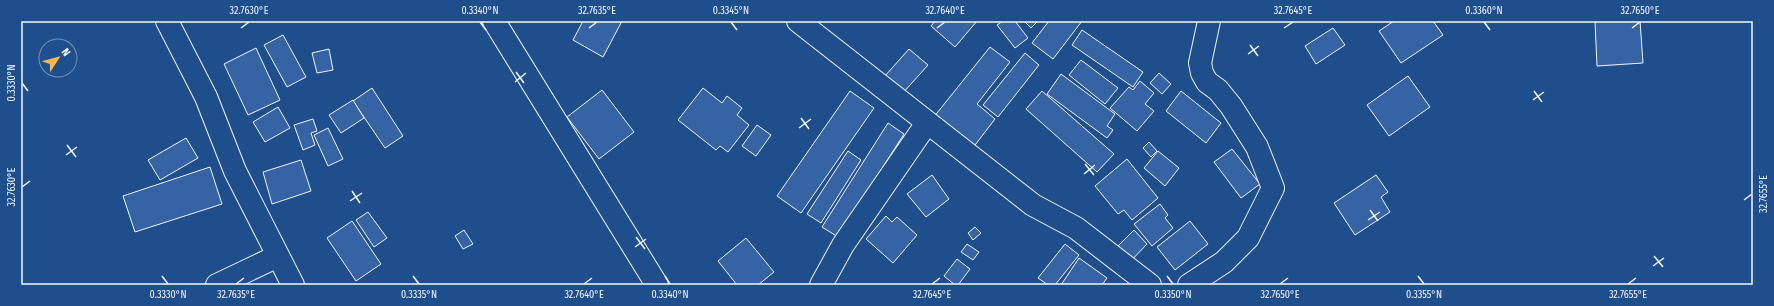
<svg xmlns="http://www.w3.org/2000/svg" width="1774" height="306" font-family="'Fira Sans Condensed',sans-serif">
<style>
.building{fill:#3563a3;stroke:#f2f6ff}
.lines{fill:none;stroke-linecap:round;stroke-linejoin:round}
.minor-casing{stroke:#f2f6ff;stroke-width:24}
.minor{stroke:#1f4e8c;stroke-width:22}
.ticks{fill:none;stroke:#f2f6ff;stroke-width:1.5}
.neatline{fill:none;stroke:#f2f6ff;stroke-width:1.5}
.ticks-label{font-size:10px;text-anchor:middle;fill:#f2f6ff}
</style>
<rect width="100%" height="100%" fill="#1f4e8c"/>
<!-- building -->
<g class="building">
<path d="M583,21H622L603,57L573,40Z"/>
<path d="M935,21H977L955,47L931,26Z"/>
<path d="M1003,21H1015L1028,38L1015,48L997,25Z"/>
<path d="M1024,21H1038L1031,28Z"/>
<path d="M1049,21H1082L1053,59L1032,43Z"/>
<path d="M1394,21H1433L1443,35L1401,63L1379,31Z"/>
<path d="M1595,21H1640L1643,63L1597,66Z"/>
<path d="M1333,28L1345,45L1316,64L1305,46Z"/>
<path d="M1082,30L1143,72L1133,87L1072,45Z"/>
<path d="M283,35L306,77L287,87L264,45Z"/>
<path d="M990,47L1010,62L977,104L995,119L972,149L933,118Z"/>
<path d="M256,48L280,100L248,115L224,64Z"/>
<path d="M329,49L333,70L317,73L312,53Z"/>
<path d="M909,49L928,65L902,94L884,77Z"/>
<path d="M1025,53L1039,65L998,117L983,105Z"/>
<path d="M1081,60L1118,88L1105,104L1069,75Z"/>
<path d="M1159,73L1171,84L1162,94L1150,83Z"/>
<path d="M1061,74L1115,114L1107,126L1113,130L1107,138L1047,94Z"/>
<path d="M1408,76L1430,107L1389,136L1367,105Z"/>
<path d="M1140,81L1154,93L1145,104L1154,111L1137,131L1110,108L1129,87L1133,90Z"/>
<path d="M372,88L403,136L385,148L353,101Z"/>
<path d="M703,88L722,103L727,96L742,108L737,115L749,125L728,152L720,146L716,150L678,120Z"/>
<path d="M602,90L634,132L599,159L567,117Z"/>
<path d="M850,91L874,108L801,213L777,196Z"/>
<path d="M1042,91L1114,154L1097,172L1026,109Z"/>
<path d="M1181,91L1221,123L1206,143L1166,111Z"/>
<path d="M353,100L364,118L341,133L329,115Z"/>
<path d="M278,107L290,128L265,142L253,122Z"/>
<path d="M313,119L317,131L311,133L315,145L303,150L294,125Z"/>
<path d="M888,123L904,134L838,237L822,227Z"/>
<path d="M757,125L771,135L756,156L742,146Z"/>
<path d="M328,128L343,159L328,166L314,135Z"/>
<path d="M186,138L198,158L160,180L148,160Z"/>
<path d="M1149,142L1157,151L1151,157L1143,148Z"/>
<path d="M1232,149L1260,184L1241,198L1214,162Z"/>
<path d="M848,151L861,160L821,223L807,214Z"/>
<path d="M1158,151L1179,168L1165,186L1144,168Z"/>
<path d="M1127,159L1158,198L1132,220L1124,210L1118,214L1095,186Z"/>
<path d="M301,160L311,191L272,204L263,172Z"/>
<path d="M210,167L222,204L135,232L123,196Z"/>
<path d="M932,175L949,199L926,217L907,194Z"/>
<path d="M1376,175L1388,192L1381,197L1390,212L1355,235L1334,203Z"/>
<path d="M1160,204L1168,215L1165,218L1173,228L1152,246L1134,224Z"/>
<path d="M368,212L387,238L374,247L356,220Z"/>
<path d="M886,216L892,222L897,217L917,235L893,263L866,239Z"/>
<path d="M352,221L381,264L356,281L327,238Z"/>
<path d="M1190,221L1208,244L1175,270L1157,247Z"/>
<path d="M975,227L981,233L973,240L968,233Z"/>
<path d="M464,230L473,244L463,249L455,236Z"/>
<path d="M1134,230L1147,244L1128,264L1114,250Z"/>
<path d="M746,238L774,272L758,285H737L718,261Z"/>
<path d="M967,244L979,252L973,260L961,252Z"/>
<path d="M1065,244L1079,255L1055,285H1048L1038,278Z"/>
<path d="M1079,258L1107,278L1102,285H1061Z"/>
<path d="M957,259L970,269L958,285H955L944,276Z"/>
</g>
<g class="lines">
<defs>
<g id="minor">
<path d="M167,21L206,97L235,171L293,285"/>
<path d="M494,21L657,285"/>
<path d="M798,21L1033,205L1076,228L1150,285"/>
<path d="M217,285L278,256"/>
<path d="M821,285L843,245L927,123"/>
<path d="M1189,285L1224,262L1248,238L1273,188L1257,147L1231,106L1218,90L1207,82L1202,73L1200,63L1209,21"/>
</g>
</defs>
<!-- minor casing -->
<use href="#minor" class="minor-casing"/>
<!-- minor -->
<use href="#minor" class="minor"/>
</g>
<!-- ticks -->
<path class="ticks" d="M480,22L486,30M731,22L737,30M1484,22L1490,30M241,28L249,22M589,28L597,22M937,28L945,22M1284,28L1293,22M1632,28L1640,22M1250,45L1258,56M1248,54L1259,46M516,72L524,83M515,82L526,73M22,83L28,91M1534,91L1542,102M1533,100L1544,92M801,118L809,129M799,128L811,119M67,145L76,157M66,155L77,147M1085,164L1094,175M1084,174L1095,165M22,187L30,181M352,191L360,203M1744,200L1752,194M350,201L362,193M1370,210L1378,221M1368,220L1380,212M636,237L645,249M635,247L646,239M1654,256L1663,267M1653,266L1664,258M162,276L168,284M413,276L419,284M665,276L670,284M1167,276L1173,284M1418,276L1424,284M236,284L244,278M584,284L592,278M932,284L940,278M1280,284L1288,278M1628,284L1636,278"/>
<!-- border -->
<rect width="1774" height="306" fill="none" stroke="#1f4e8c" stroke-width="44"/>
<!-- north arrow -->
<g transform="translate(58 58) rotate(54)"><circle r="19" fill="#1f4e8c" stroke="#7391ba"/>
<path d="M0-3L7 15L0 10L-7 15Z" fill="#ffb74d"/>
<text y="-6" font-size="11" font-weight="bold" text-anchor="middle" fill="#f2f6ff">N</text>
</g>
<rect x="22" y="22" width="1730" height="262" class="neatline"/>
<g class="ticks-label">
<text x="249" y="14">32.7630°E</text>
<text x="480" y="14">0.3340°N</text>
<text x="597" y="14">32.7635°E</text>
<text x="731" y="14">0.3345°N</text>
<text x="945" y="14">32.7640°E</text>
<text x="1293" y="14">32.7645°E</text>
<text x="1484" y="14">0.3360°N</text>
<text x="1640" y="14">32.7650°E</text>
<text transform="translate(11 83) rotate(-90)" y="4">0.3330°N</text>
<text transform="translate(11 187) rotate(-90)" y="4">32.7630°E</text>
<text transform="translate(1763 194) rotate(-90)" y="4">32.7655°E</text>
<text x="168" y="298">0.3330°N</text>
<text x="236" y="298">32.7635°E</text>
<text x="419" y="298">0.3335°N</text>
<text x="584" y="298">32.7640°E</text>
<text x="670" y="298">0.3340°N</text>
<text x="932" y="298">32.7645°E</text>
<text x="1173" y="298">0.3350°N</text>
<text x="1280" y="298">32.7650°E</text>
<text x="1424" y="298">0.3355°N</text>
<text x="1628" y="298">32.7655°E</text>
</g>
</svg>
